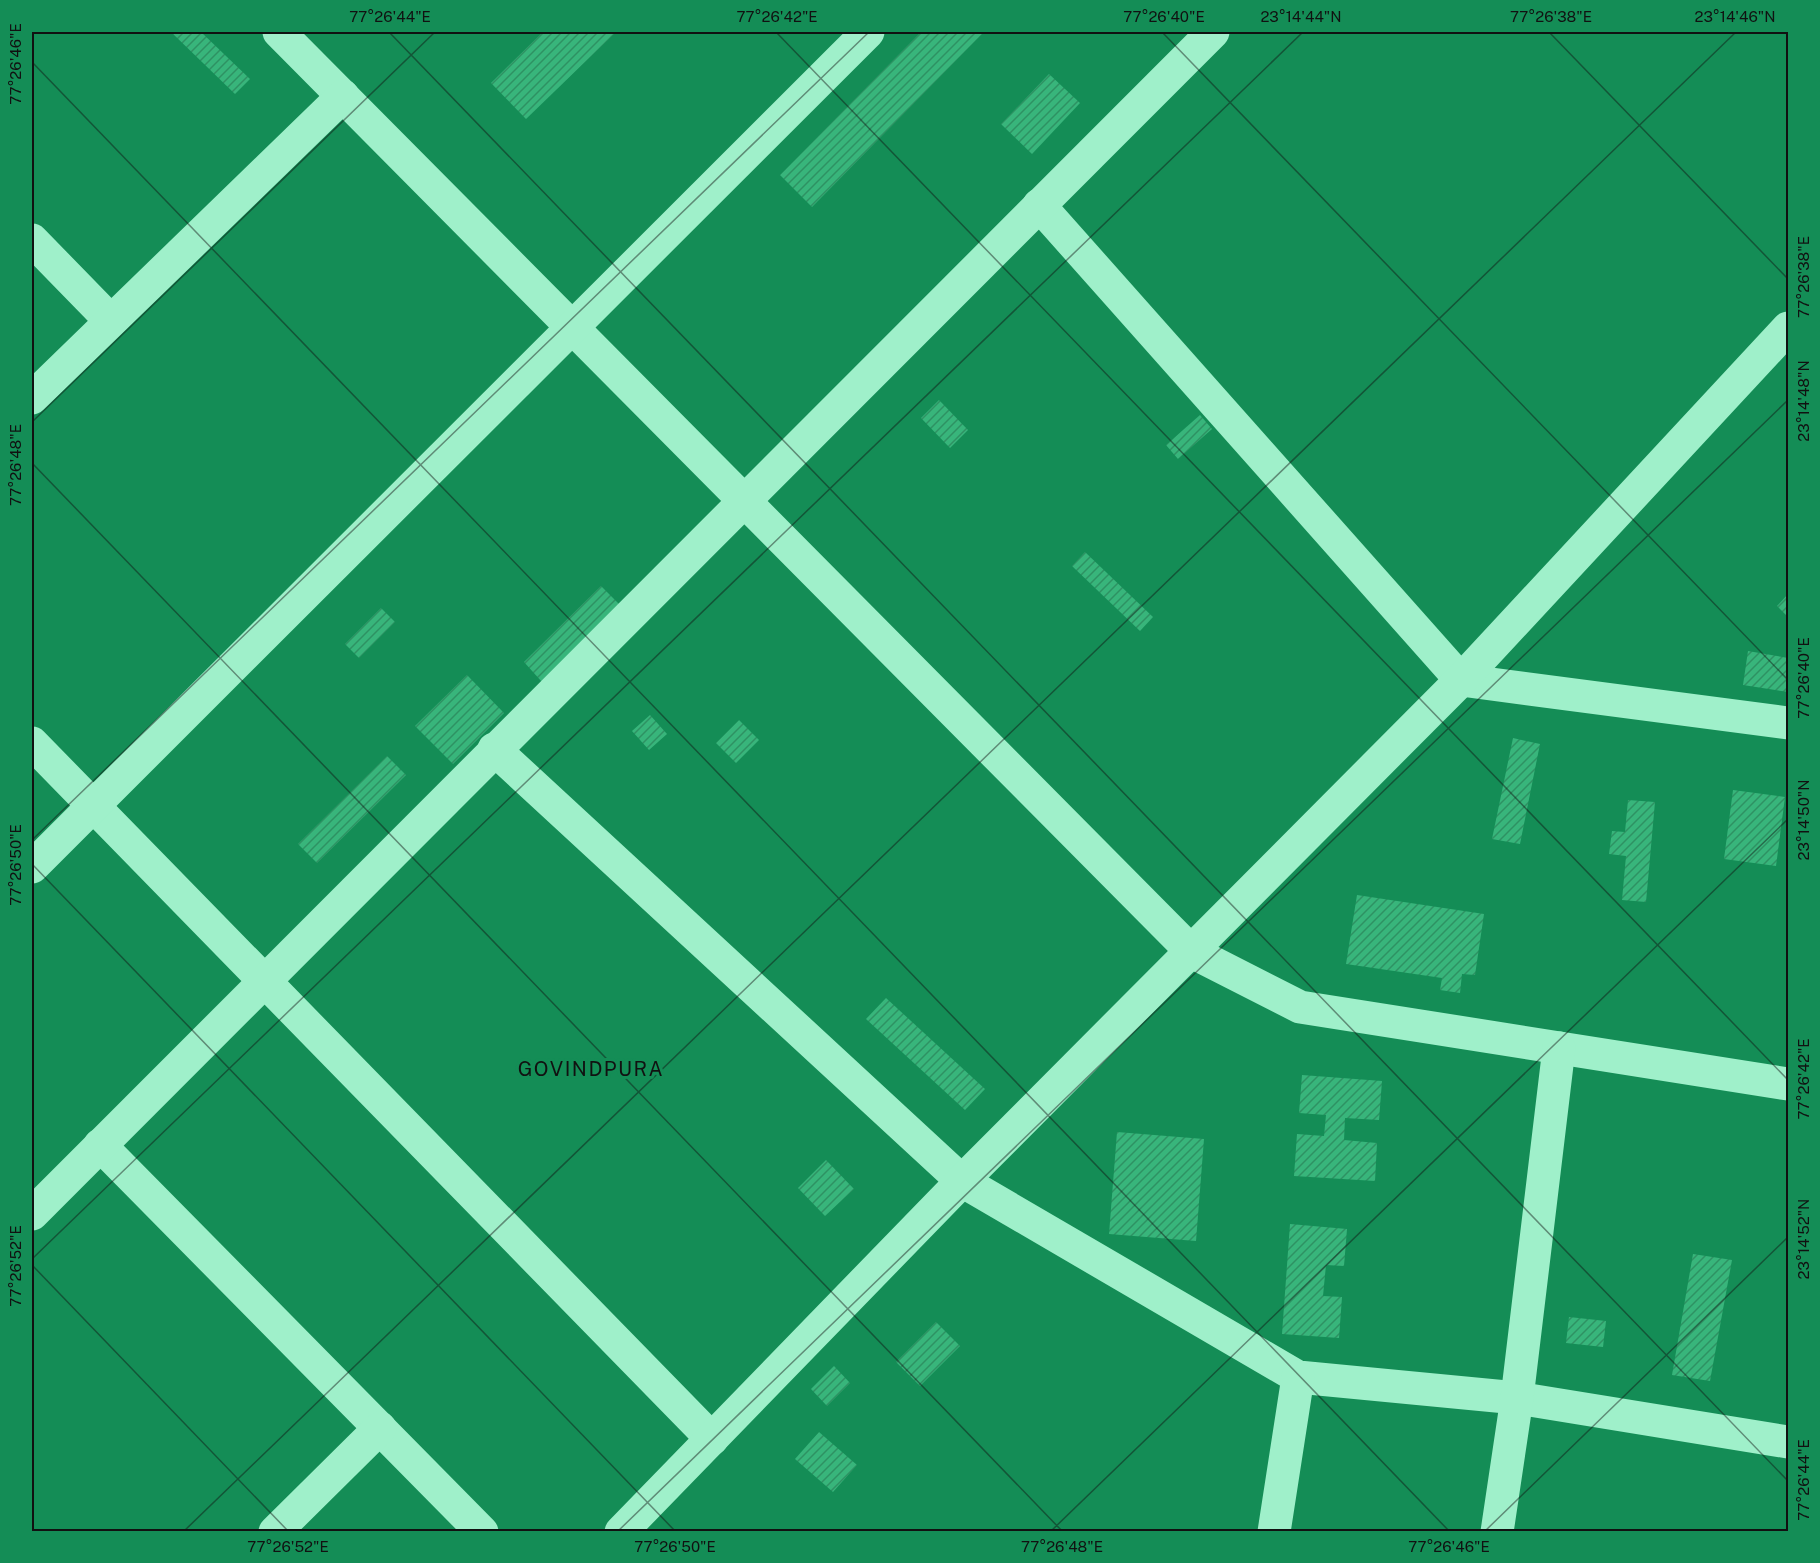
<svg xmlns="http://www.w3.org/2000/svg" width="1820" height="1563" font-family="'Public Sans',sans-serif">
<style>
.building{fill:url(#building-hatch)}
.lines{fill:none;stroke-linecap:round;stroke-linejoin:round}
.minor{stroke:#9ff0ca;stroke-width:33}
.ticks{fill:none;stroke:#111;stroke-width:1.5;stroke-opacity:0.45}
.labels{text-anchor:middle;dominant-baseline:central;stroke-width:6;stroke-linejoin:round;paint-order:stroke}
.neighbourhood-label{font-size:20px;letter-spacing:1.5px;fill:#111;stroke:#148d56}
.neatline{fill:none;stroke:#111;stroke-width:2}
.ticks-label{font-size:15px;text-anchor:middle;fill:#111}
</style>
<defs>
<pattern id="building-hatch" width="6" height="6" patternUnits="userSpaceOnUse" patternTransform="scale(1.5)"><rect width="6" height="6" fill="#38b57b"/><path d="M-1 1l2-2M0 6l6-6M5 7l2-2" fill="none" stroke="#2e9263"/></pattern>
</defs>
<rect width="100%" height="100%" fill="#148d56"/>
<!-- building -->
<g class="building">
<path d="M171,32H201L250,79L235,94Z"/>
<path d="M543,32H611L614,34L526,119L491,83Z"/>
<path d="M921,32H984L812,207L780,175Z"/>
<path d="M1049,74L1080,103L1032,154L1001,124Z"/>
<path d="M939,400L968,430L950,448L921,418Z"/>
<path d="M1200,415L1212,429L1178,459L1166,445Z"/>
<path d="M1085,552L1153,617L1140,631L1072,566Z"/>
<path d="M601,586L620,605L542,682L524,662Z"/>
<path d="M1788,594V617L1777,606Z"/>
<path d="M381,608L395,622L359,658L345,644Z"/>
<path d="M1748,651L1788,658V692L1743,685Z"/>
<path d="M467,675L504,713L453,764L415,726Z"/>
<path d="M650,715L667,734L649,750L632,731Z"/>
<path d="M739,720L759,740L736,763L716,743Z"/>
<path d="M1513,738L1540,744L1520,844L1492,839Z"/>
<path d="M387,756L406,775L317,863L298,844Z"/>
<path d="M1733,790L1785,797L1776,866L1724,859Z"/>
<path d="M1628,800L1655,802L1646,902L1622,900L1626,856L1609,854L1612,831L1625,832Z"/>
<path d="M1357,895L1484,914L1475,975L1462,974L1460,993L1440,990L1442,978L1346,964Z"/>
<path d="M886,998L985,1089L965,1110L866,1019Z"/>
<path d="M1302,1075L1382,1081L1379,1120L1345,1118L1344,1140L1377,1143L1375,1181L1294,1176L1297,1134L1324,1136L1326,1115L1299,1113Z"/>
<path d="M1117,1132L1204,1139L1196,1241L1109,1234Z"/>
<path d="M826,1160L854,1189L825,1216L798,1188Z"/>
<path d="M1290,1224L1347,1229L1344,1266L1326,1265L1323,1296L1342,1297L1339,1338L1282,1334Z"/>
<path d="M1693,1254L1732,1260L1710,1381L1672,1375Z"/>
<path d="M1569,1317L1606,1321L1603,1347L1566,1343Z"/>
<path d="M936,1322L960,1346L920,1386L896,1362Z"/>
<path d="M834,1366L850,1383L827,1406L811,1389Z"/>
<path d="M819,1432L857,1465L833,1492L795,1459Z"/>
</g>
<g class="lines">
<!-- minor -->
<g class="minor">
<path d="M279,32L1192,952L1300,1007L1788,1084"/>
<path d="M1039,205L1461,680L1788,723"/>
<path d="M32,240L110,320"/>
<path d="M32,398L343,96"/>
<path d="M32,743L712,1439"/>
<path d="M494,749L962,1181L1298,1377L1517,1398L1788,1442"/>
<path d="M32,867L868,32"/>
<path d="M100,1145L482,1532"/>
<path d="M32,1214L1213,32"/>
<path d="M275,1532L380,1428"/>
<path d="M621,1532L962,1181L1461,680L1788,328"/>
<path d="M1274,1532L1298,1377"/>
<path d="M1497,1532L1517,1398L1559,1048"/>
</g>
</g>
<!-- ticks -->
<path class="ticks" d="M389,32L1788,1481M776,32L1788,1080M1162,32L1788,680M1549,32L1788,279M32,62L1450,1532M32,422L435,32M32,463L1063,1532M32,840L869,32M32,864L676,1532M32,1259L1303,32M32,1265L289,1532M183,1532L1736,32M617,1532L1788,400M1050,1532L1788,819M1484,1532L1788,1237"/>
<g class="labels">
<!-- neighbourhood labels -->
<g class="neighbourhood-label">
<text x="591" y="1069">GOVINDPURA</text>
</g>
</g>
<!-- border -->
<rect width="1820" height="1563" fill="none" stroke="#148d56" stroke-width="66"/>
<rect x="33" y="33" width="1754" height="1497" class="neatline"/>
<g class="ticks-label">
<text x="390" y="22">77°26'44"E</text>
<text x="777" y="22">77°26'42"E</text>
<text x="1164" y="22">77°26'40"E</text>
<text x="1301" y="22">23°14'44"N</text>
<text x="1551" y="22">77°26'38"E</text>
<text x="1735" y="22">23°14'46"N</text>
<text transform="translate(16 64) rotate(-90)" y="5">77°26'46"E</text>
<text transform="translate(1804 277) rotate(-90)" y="5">77°26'38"E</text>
<text transform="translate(1804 401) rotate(-90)" y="5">23°14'48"N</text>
<text transform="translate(16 465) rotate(-90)" y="5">77°26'48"E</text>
<text transform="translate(1804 678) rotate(-90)" y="5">77°26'40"E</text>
<text transform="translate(1804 820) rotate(-90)" y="5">23°14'50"N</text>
<text transform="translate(16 865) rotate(-90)" y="5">77°26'50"E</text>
<text transform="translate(1804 1079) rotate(-90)" y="5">77°26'42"E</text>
<text transform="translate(1804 1239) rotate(-90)" y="5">23°14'52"N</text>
<text transform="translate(16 1266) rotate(-90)" y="5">77°26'52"E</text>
<text transform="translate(1804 1480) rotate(-90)" y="5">77°26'44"E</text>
<text x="288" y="1552">77°26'52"E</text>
<text x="675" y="1552">77°26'50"E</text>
<text x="1062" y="1552">77°26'48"E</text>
<text x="1449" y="1552">77°26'46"E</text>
</g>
</svg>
